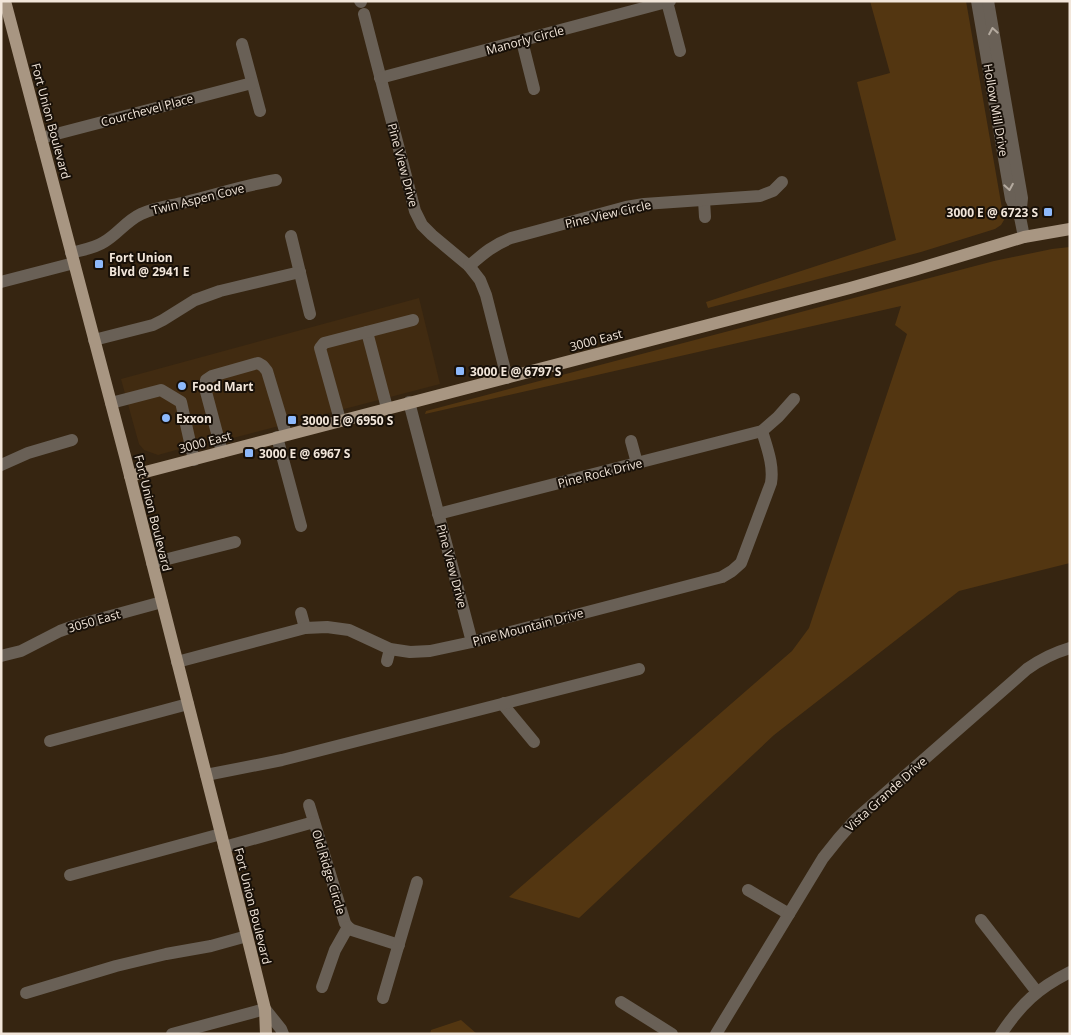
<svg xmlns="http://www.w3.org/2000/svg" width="1071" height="1035" font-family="'Open Sans',sans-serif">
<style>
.built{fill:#412b11}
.green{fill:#533611}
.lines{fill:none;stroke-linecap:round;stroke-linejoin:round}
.minor{stroke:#696056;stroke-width:12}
.major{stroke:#a89682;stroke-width:12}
.oneway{stroke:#b4aa9f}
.poi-dot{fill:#8db9fc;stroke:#181008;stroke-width:2}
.labels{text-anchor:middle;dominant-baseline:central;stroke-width:4;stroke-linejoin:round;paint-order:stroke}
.street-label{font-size:12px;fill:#f2e6da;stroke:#181008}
.poi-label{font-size:12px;font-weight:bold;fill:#f2e6da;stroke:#181008;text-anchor:start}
</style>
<rect width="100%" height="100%" fill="#362511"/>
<!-- built -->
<path class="built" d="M419,298L440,384L210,444L201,443L158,455L144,450L139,444L121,379Z"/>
<!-- green -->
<g class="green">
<path d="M870,1H966L1004,220L1001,225L995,229L921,252L708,308L706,302L896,240L857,82L890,73Z"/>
<path d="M1070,247V563L959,591L774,735L579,918L509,897L792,651L809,628L907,334L895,325L901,306L425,414L426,411L994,261L1052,249Z"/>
<path d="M461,1020L477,1034H430L431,1030Z"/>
</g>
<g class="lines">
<!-- minor -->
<g class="minor">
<path d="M360,1L361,2"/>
<path d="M977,1L1011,199L1020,217L1024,237"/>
<path d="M988,1L1022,198L1020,217"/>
<path d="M667,2L680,51"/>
<path d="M364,14L415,211L422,225L432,235L469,266L480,280L486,295L507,378"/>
<path d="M522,41L534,89"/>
<path d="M242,44L260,111"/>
<path d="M380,78L670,1"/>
<path d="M41,138L252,83"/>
<path d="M704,200L705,217"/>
<path d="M291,236L310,314"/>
<path d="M71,253C82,250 95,248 104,242C118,234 126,221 141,214C156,207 170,206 186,202C216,195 245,185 276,180"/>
<path d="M469,266C483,254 493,245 511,238L626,207L644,204L760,196L773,191L782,182"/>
<path d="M1,282L74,263"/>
<path d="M367,332L387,408"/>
<path d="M94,340L153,325L163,320L195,300L220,291L300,272"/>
<path d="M409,402L472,642"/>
<path d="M111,403L161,390L181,402L194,460"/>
<path d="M340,420L320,348L324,343L413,320"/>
<path d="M277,437L301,526"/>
<path d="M631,441L637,463"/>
<path d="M222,452L205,388L206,380L212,376L258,363L263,366L267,371L286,434"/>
<path d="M1,465L28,453L72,440"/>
<path d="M438,514L762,431L778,417L794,399"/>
<path d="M152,563L235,542"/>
<path d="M301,613L305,628"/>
<path d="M1,656L21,651L60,631L74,626L162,602"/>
<path d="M387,661L390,649"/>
<path d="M177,662L305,628L327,627L349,630L390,649L410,652L430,651L472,642L722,577L732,571L741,563L771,483C774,465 767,448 762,431"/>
<path d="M504,703L505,707L534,742"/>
<path d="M50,741L188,704"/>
<path d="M206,775L282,760L639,669"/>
<path d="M309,805L345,923L348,927L352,930L399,945"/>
<path d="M224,847L314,822"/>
<path d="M70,875L221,834"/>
<path d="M748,890L789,914"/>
<path d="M981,920L1037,992"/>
<path d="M322,987L335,950L348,927"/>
<path d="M26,993L116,966L166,954L211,946L247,936"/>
<path d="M383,998L417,882"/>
<path d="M621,1002L672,1034"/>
<path d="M172,1034L265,1009L281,1029L283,1034"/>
<path d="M716,1034L823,858L839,838L856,819L1027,669C1041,659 1053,653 1070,648"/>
<path d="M1001,1034C1021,1004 1038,988 1070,972"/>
</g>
<!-- major -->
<g class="major">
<path d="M5,1L125,456L247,936L265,1009L266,1034"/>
<path d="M130,476L850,288L914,270L1024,237L1070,229"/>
</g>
</g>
<!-- one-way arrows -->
<defs><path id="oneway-chevron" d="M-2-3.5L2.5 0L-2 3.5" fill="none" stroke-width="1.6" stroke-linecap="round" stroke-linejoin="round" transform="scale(1.25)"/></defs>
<g class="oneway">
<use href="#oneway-chevron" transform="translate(993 31) rotate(-100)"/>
<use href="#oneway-chevron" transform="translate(1009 187) rotate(80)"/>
</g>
<!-- markers -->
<g class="poi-dot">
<rect x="1043" y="207" width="10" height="10" rx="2.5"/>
<rect x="94" y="259" width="10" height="10" rx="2.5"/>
<rect x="455" y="366" width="10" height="10" rx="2.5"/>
<circle cx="182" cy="386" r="5"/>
<circle cx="166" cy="418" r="5"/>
<rect x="287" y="415" width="10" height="10" rx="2.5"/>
<rect x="244" y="448" width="10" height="10" rx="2.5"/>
</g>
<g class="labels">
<!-- street labels -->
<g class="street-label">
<text transform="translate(525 40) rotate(-15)">Manorly Circle</text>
<text transform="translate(147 110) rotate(-15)">Courchevel Place</text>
<text transform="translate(996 110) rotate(80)">Hollow Mill Drive</text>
<text transform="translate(51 121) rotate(75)">Fort Union Boulevard</text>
<text transform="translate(403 165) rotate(75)">Pine View Drive</text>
<text transform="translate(198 199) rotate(-14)">Twin Aspen Cove</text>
<text transform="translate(608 214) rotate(-13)">Pine View Circle</text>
<text transform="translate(596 340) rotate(-15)">3000 East</text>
<text transform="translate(205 442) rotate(-15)">3000 East</text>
<text transform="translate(600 473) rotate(-14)">Pine Rock Drive</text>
<text transform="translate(153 513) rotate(76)">Fort Union Boulevard</text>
<text transform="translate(452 566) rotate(75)">Pine View Drive</text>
<text transform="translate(94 621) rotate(-16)">3050 East</text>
<text transform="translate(528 627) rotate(-15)">Pine Mountain Drive</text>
<text transform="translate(886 794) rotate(-42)">Vista Grande Drive</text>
<text transform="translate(329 872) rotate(73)">Old Ridge Circle</text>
<text transform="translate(253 906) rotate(76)">Fort Union Boulevard</text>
</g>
<!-- poi labels -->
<g class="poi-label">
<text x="1038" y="212" text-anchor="end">3000 E @ 6723 S</text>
<text x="109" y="257">Fort Union<tspan x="109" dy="14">Blvd @ 2941 E</tspan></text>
<text x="470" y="371">3000 E @ 6797 S</text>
<text x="192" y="386">Food Mart</text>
<text x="176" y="418">Exxon</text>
<text x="302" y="420">3000 E @ 6950 S</text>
<text x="259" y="453">3000 E @ 6967 S</text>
</g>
</g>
<!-- border -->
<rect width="1071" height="1035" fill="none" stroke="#f2e6da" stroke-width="5"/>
</svg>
